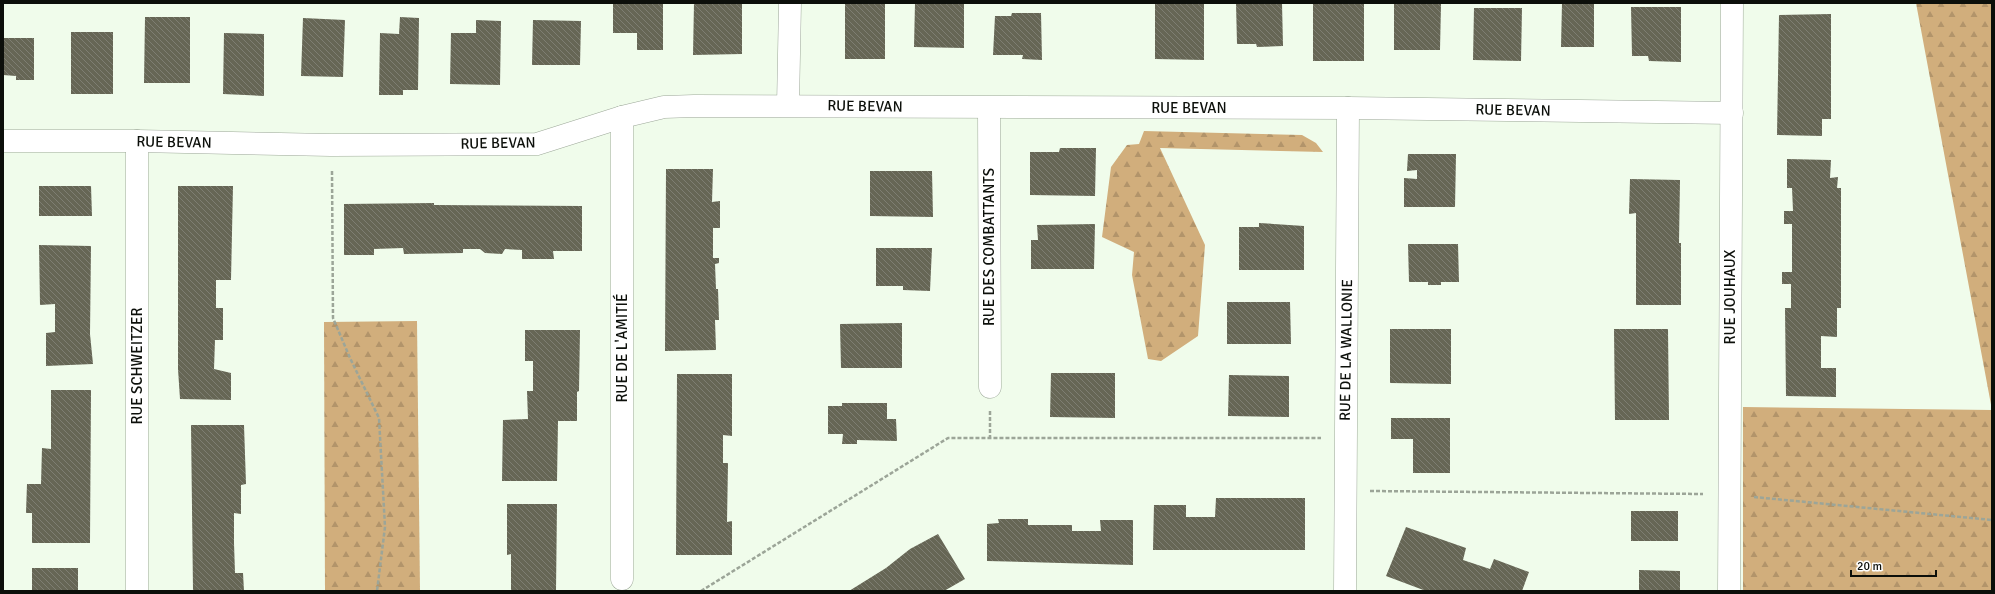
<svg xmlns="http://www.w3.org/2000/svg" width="1995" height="594" font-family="Signika,sans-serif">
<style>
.forest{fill:url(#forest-firs)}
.building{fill:url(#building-back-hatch)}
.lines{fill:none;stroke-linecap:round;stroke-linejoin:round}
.minor-casing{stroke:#9da899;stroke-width:23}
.path{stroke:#9ca598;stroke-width:2.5;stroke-dasharray:4 2;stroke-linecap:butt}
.minor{stroke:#fff;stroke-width:22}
.labels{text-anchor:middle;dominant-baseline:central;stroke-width:3.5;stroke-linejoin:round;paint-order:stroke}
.street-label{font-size:15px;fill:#0c0f0a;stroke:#fff}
</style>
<defs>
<pattern id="forest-firs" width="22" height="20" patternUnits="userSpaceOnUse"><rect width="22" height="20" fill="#d1ae7c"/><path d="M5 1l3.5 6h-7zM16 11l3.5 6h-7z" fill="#b2946a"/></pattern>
<pattern id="building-back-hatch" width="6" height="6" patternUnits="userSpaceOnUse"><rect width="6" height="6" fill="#665"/><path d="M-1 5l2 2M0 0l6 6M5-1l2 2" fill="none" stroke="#7e7e72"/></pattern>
</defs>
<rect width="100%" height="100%" fill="#f0fceb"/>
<!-- forest -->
<g class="forest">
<path d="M1916,3H1992V591H1743V407L1992,410Z"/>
<path d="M1144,131L1302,135L1316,143L1323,152L1160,148L1205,245L1198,336L1161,361L1148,359L1132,275L1134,252L1102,237L1111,167L1127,145L1139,144Z"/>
<path d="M417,321L420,591H325L324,322Z"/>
</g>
<!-- building -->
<g class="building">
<path d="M613,3H663V50H637V33H613Z"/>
<path d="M694,3H742V54L693,55Z"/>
<path d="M915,3H964V48L914,47Z"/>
<path d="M1155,3H1204V60L1155,59Z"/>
<path d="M1236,3H1282L1283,46L1257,47L1256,44H1237Z"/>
<rect x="1313" y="3" width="51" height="58"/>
<path d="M1398,3L1441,4L1440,50H1394V4Z"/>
<path d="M1562,3H1594V47H1561Z"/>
<rect x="845" y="4" width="40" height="55"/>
<path d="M1631,7H1681V62L1649,61L1648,56H1632Z"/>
<path d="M1474,8H1522L1521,61L1473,60Z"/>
<path d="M1012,13H1041L1042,60L1022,59L1023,55H993L995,16H1011Z"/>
<path d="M1831,14V119H1822V136L1777,135L1779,15Z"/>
<path d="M145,17H190V83H144Z"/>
<path d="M400,17L419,18L418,90H403V95H379L380,33L399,34Z"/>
<path d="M303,18L345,20L343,77L301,76Z"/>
<path d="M476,20L501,21L500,85L450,84L451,33H476Z"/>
<path d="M533,20L581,21L580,65H532Z"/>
<rect x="71" y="32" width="42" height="62"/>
<path d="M224,33L264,34V96L223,94Z"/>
<path d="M3,38H34V80H16V76L3,75Z"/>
<path d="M1060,148H1096L1095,196L1030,195V152H1059Z"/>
<path d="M1408,154H1456L1455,207H1404V178L1417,179V170L1407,171Z"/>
<path d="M1787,159L1831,160L1830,178L1838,177L1837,188H1841V308H1837V337L1821,336V368H1836V397L1786,396L1785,308H1791V284H1782V272H1792V224H1784V211H1793L1792,188H1787Z"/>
<path d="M666,169H713L712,202L720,201V228H713V258H719V263L715,264L716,289H718L719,320H715L716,350L665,351Z"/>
<path d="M870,171H932L933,217L870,216Z"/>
<path d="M1630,179L1680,180L1679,243H1681V305H1636V213L1629,214Z"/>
<path d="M39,186H91L92,216H39Z"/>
<path d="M178,186H233L231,280H216V308H223V340H215L214,369L231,373V400L180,399L178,369Z"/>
<path d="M434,203V205L582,206V251H553L554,259H522V250L505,249L502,254L485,253L480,249H463V253L404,254L403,248L374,249V255H344V204Z"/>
<path d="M1259,223L1304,226V270H1239V227H1259Z"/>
<path d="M1095,224L1094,269H1031V240H1038L1037,225Z"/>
<path d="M1408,244H1458L1459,282H1441V285H1428V282H1409Z"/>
<path d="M39,245L91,246L90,334L93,364L46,366V333L55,332V304L40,305Z"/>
<path d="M876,248H932L930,291L903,290V286H876Z"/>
<path d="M1227,302H1290L1291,344H1227Z"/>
<path d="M902,323V368H841L840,324Z"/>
<path d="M1390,329H1451V384L1390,383Z"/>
<path d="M1614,329H1668L1669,420H1615Z"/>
<path d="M525,330H580L579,391L577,392V421H558L557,481H502L503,420L528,419L527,391H533V361H525Z"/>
<path d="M1051,373H1115V418L1050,417Z"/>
<path d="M677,374H732V436L723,435V463H728L727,522L732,521V555H676Z"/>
<path d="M1229,375L1289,376V417L1228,416Z"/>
<path d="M51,390H91L90,543H32V513H26L27,484H41L42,448L51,449Z"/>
<path d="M842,403H887V419H896L897,441L857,440V444H842L843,434H828V406H842Z"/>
<path d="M1391,418H1450V473H1413V439H1391Z"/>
<path d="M191,425H244L246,484L241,485V514L234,513V543L235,573H243L244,591H193Z"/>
<path d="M1216,498H1305V550H1153L1154,505H1186V517H1215Z"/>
<path d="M507,504H557L556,591H511V554L507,555Z"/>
<rect x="1631" y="511" width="47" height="30"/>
<path d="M998,519H1028V525H1072V531H1101L1100,520H1133V565L987,561V524L999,523Z"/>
<path d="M1406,527L1466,548L1463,560L1490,569L1494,559L1529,572L1522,591H1426L1386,576Z"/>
<path d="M938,534L965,579L944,591H849L886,568L910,549Z"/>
<rect x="32" y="568" width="46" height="23"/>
<path d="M1639,570L1680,571V591H1639Z"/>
</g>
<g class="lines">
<defs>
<g id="minor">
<path d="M788,105L790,3"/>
<path d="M989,108L990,387"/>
<path d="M3,141H137L331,145L537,144L622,117L664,107L694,106L1348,108L1732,113"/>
<path d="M622,579V117"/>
<path d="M137,591V141"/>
<path d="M1345,591L1348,108"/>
<path d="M1729,591L1732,3"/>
</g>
</defs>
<!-- minor casing -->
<use href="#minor" class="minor-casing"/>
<!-- path -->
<g class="path">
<path d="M332,171L333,318L350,358L379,418L385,527L377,591"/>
<path d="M990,411V437"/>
<path d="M1370,491L1703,494"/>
<path d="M1754,497L1992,520"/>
<path d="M701,591L948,438H1321"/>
</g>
<!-- minor -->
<use href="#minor" class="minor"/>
</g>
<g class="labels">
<!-- street labels -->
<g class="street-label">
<text transform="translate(865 106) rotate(1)">RUE BEVAN</text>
<text x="1189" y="108">RUE BEVAN</text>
<text transform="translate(1513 110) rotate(1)">RUE BEVAN</text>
<text transform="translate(174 142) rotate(1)">RUE BEVAN</text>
<text transform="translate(498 143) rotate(-1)">RUE BEVAN</text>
<text transform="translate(989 247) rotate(-90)">RUE DES COMBATTANTS</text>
<text transform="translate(1730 297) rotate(-90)">RUE JOUHAUX</text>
<text transform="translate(622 348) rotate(-90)">RUE DE L'AMITIÉ</text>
<text transform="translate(1346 350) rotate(-89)">RUE DE LA WALLONIE</text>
<text transform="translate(137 366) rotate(-90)">RUE SCHWEITZER</text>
</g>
</g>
<!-- border -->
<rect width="1995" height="594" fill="none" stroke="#0c0f0a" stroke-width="8"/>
<!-- scale -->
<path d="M1851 570v6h85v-6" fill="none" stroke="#0c0f0a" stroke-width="2"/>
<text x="1857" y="570" font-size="12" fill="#0c0f0a" stroke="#ffffff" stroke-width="3" paint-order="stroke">20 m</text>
</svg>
